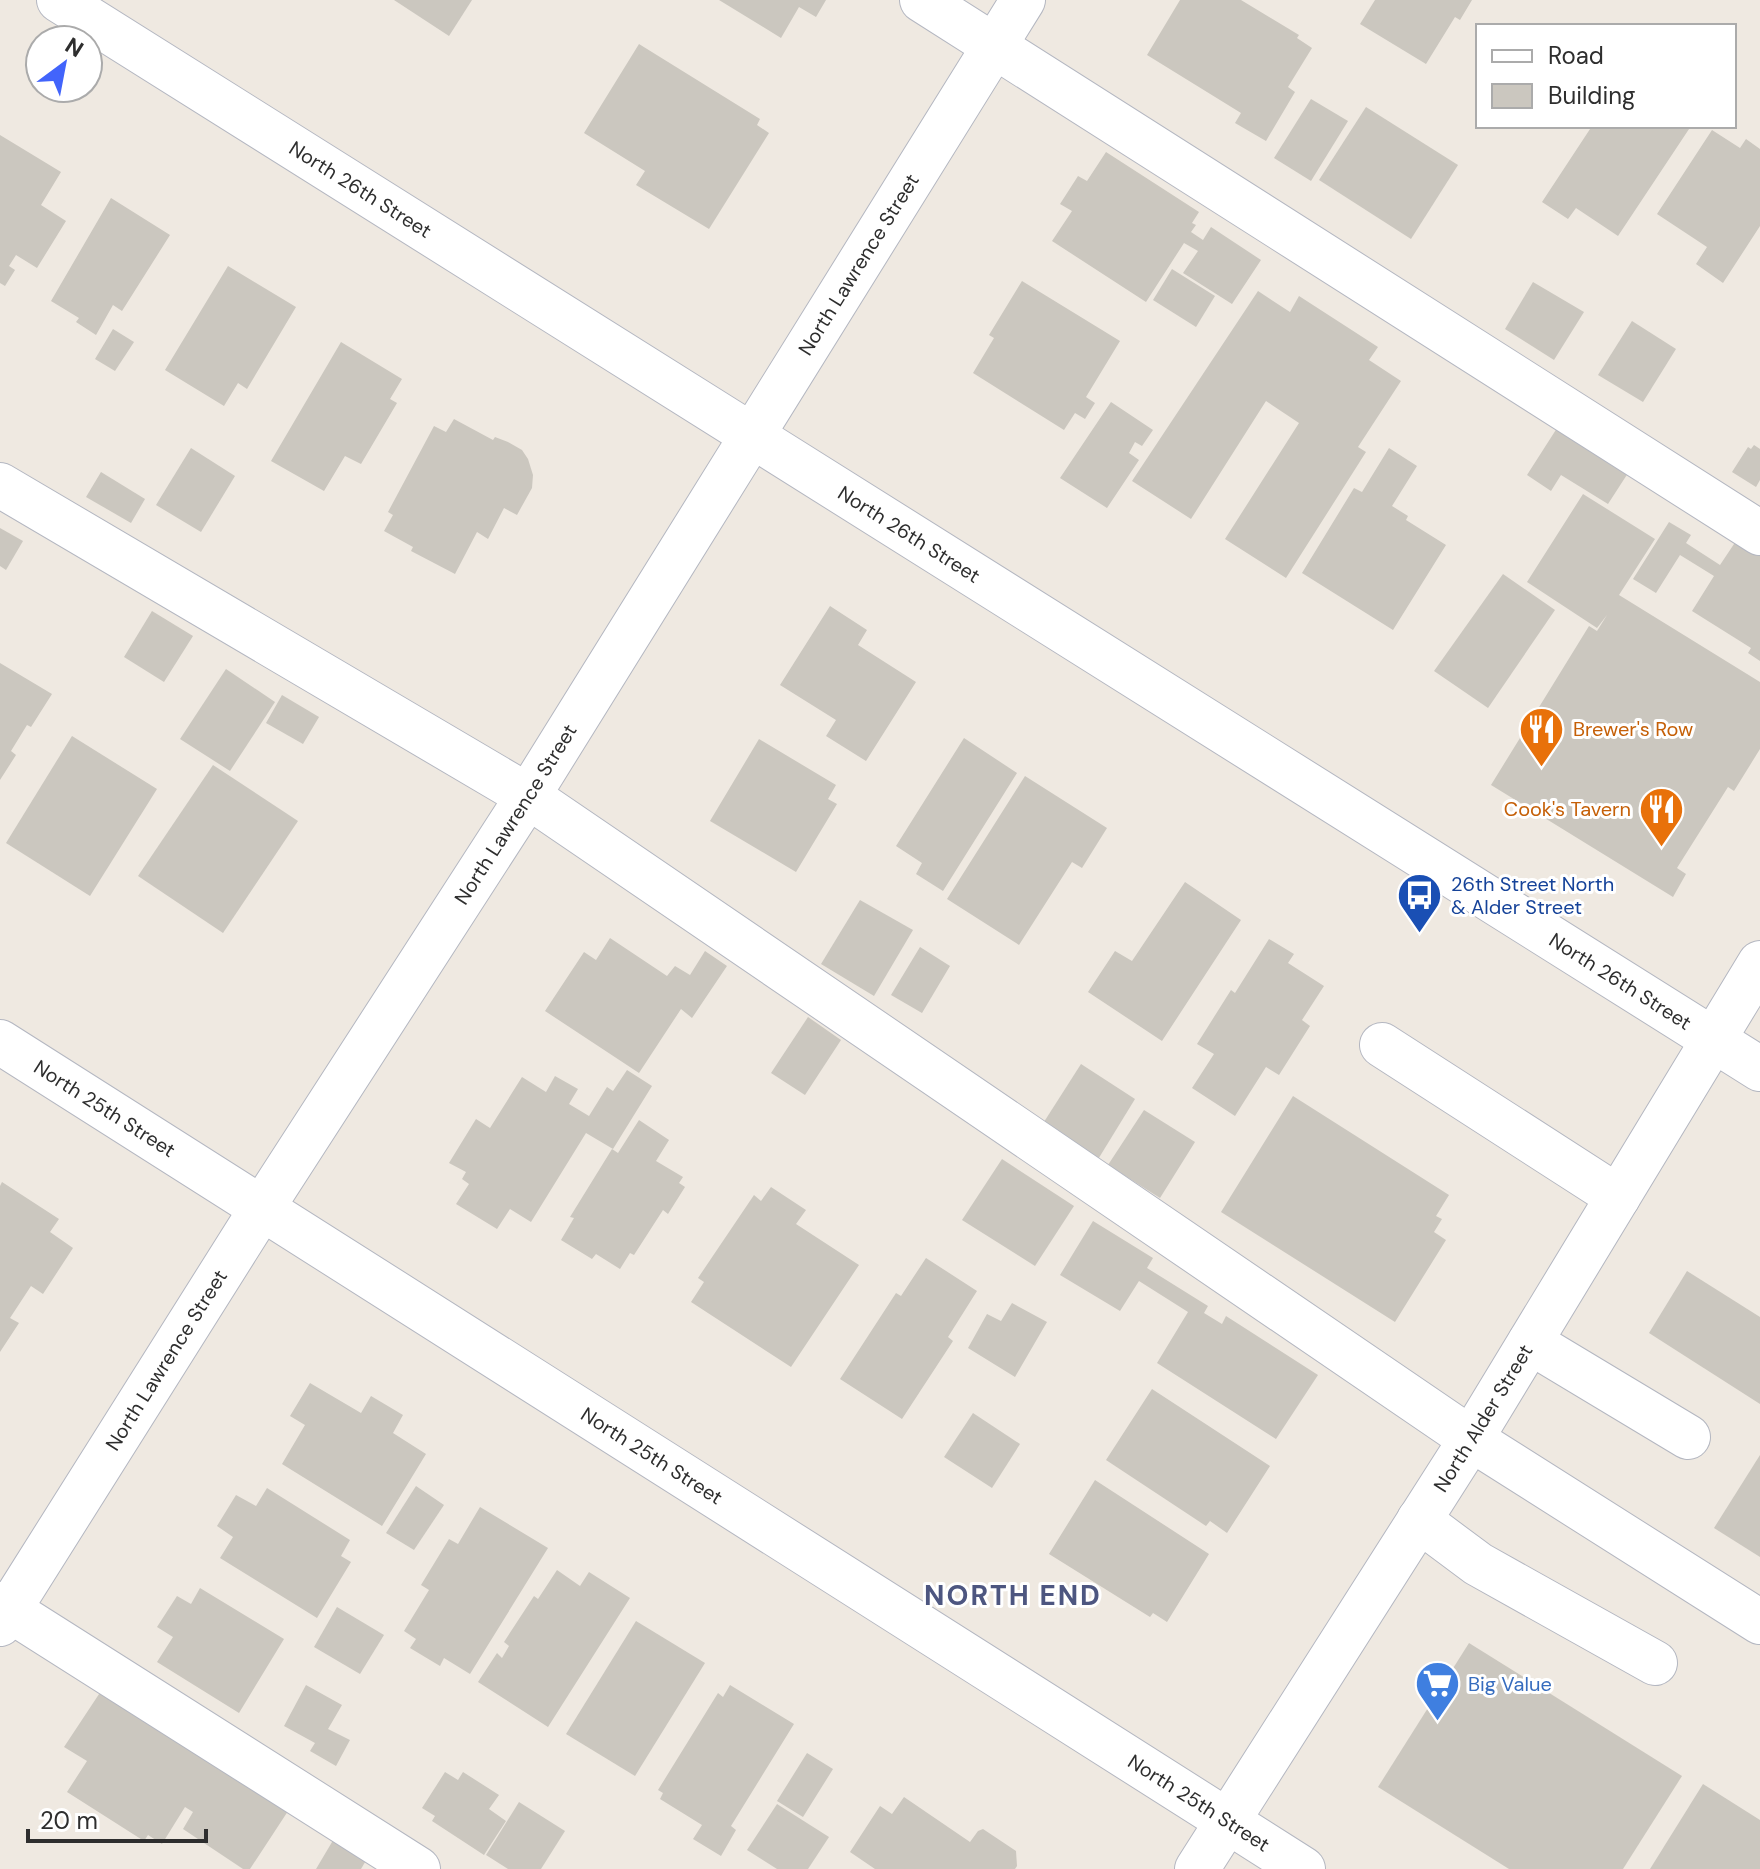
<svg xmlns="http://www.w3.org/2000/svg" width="1760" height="1869" font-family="'DM Sans',sans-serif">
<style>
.building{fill:#cbc7bf}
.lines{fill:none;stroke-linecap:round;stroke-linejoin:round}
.minor-casing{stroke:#b4b7c1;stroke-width:46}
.minor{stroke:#fff;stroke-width:44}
.labels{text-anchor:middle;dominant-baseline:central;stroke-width:6;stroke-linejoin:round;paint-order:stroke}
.street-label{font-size:20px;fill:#2e2e2e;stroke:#fff}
.food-label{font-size:20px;fill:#c56008;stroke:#fff;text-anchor:start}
.transit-label{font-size:20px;fill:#164399;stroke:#fff;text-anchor:start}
.shop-label{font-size:20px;fill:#366cbe;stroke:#fff;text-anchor:start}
.district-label{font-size:28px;font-weight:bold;letter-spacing:2px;fill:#4d5680;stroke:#fff}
</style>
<rect width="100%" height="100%" fill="#efe9e1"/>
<!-- building -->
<g class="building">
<path d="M394,0H472L449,36Z"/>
<path d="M719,0H826L816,17L799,7L781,38Z"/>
<path d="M1180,0H1241L1299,35L1297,38L1312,48L1288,87L1295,92L1266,141L1235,123L1241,113L1147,55Z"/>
<path d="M1375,0H1472L1460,20L1455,17L1426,64L1360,24Z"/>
<path d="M639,44L760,119L757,125L769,133L709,229L636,185L645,171L584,133Z"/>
<path d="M1311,99L1348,121L1311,181L1274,158Z"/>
<path d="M1366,107L1458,165L1411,239L1319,180Z"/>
<path d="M1592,126H1691L1618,236L1576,208L1568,219L1542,202Z"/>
<path d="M1712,130L1740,148L1746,139L1760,149V226L1723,283L1696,264L1707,247L1657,214Z"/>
<path d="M0,135L61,172L41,205L66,221L37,268L16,255L9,266L15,270L5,286L0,283Z"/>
<path d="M1106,152L1199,212L1192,223L1196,225L1191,232L1203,240L1211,227L1261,260L1232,304L1183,273L1198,251L1184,243L1146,302L1052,241L1072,211L1060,204L1078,176L1087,181Z"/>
<path d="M111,198L170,235L122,311L113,305L96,335L76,322L79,318L51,301Z"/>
<path d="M228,266L296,307L247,389L238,383L224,406L165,370Z"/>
<path d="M1172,269L1215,296L1196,327L1153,300Z"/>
<path d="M1022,281L1120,341L1086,397L1095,403L1085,419L1075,413L1064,430L973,373L994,338L989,335Z"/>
<path d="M1533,282L1584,312L1554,360L1505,329Z"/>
<path d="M1258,291L1290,312L1299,296L1378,347L1369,360L1401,381L1358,447L1366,452L1286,578L1225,539L1299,423L1266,401L1191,519L1132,481Z"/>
<path d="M1632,321L1676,349L1643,402L1598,375Z"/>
<path d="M113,329L134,342L115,371L95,359Z"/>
<path d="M341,342L402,379L390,399L397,403L361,464L345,456L324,491L271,461Z"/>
<path d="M1111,402L1153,430L1142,446L1135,442L1129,453L1139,460L1107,508L1060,478Z"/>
<path d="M454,419L493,440L495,437L508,442L522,450L528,459L533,475L532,488L517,515L504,508L488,539L477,532L455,574L411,551L413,547L384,531L393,515L388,512L434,426L446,432Z"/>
<path d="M1559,425L1630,470L1608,504L1561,475L1551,491L1527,475Z"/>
<path d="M1754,445L1760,449V480L1756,487L1732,472L1748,447L1751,449Z"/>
<path d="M191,448L235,476L201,532L156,505Z"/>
<path d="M1389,448L1417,466L1392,506L1408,516L1406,520L1446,545L1393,630L1302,573L1354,488L1362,492Z"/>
<path d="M101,472L145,499L131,523L86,497Z"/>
<path d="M1583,494L1655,539L1619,595L1760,682V749L1734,791L1728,787L1677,868L1686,874L1673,897L1491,785L1589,626L1597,631L1607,615L1597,628L1527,582Z"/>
<path d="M1669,522L1691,535L1686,543L1720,565L1738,538L1760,552V661L1748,653L1751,648L1692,611L1714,576L1680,555L1656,593L1633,579Z"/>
<path d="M0,528L23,541L6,570L0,566Z"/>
<path d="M1503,574L1555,610L1488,708L1434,671Z"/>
<path d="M830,606L867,630L858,645L916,682L866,761L826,736L836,720L780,685Z"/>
<path d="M152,611L193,636L164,682L124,657Z"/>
<path d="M0,663L52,694L31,727L27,725L11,751L16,755L0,780Z"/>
<path d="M226,669L275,702L230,771L180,739Z"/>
<path d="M282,695L319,717L303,744L266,723Z"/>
<path d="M72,736L157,789L90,896L6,843Z"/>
<path d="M964,738L1017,773L943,891L916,874L922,863L896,846Z"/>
<path d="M759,739L836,785L828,799L837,804L796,872L710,821Z"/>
<path d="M213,765L298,821L223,933L138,876Z"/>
<path d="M1025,776L1107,828L1082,868L1072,862L1019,945L947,899Z"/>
<path d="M1185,882L1241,920L1162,1041L1088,992L1115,951L1132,961Z"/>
<path d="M860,900L913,930L874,996L821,964Z"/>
<path d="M610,938L667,976L675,966L690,975L705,951L727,966L692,1018L681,1009L639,1073L545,1011L584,952L596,960Z"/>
<path d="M1269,939L1294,954L1288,963L1324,986L1302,1020L1310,1026L1279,1075L1266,1067L1235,1116L1192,1088L1214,1054L1197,1044L1231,990L1235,993Z"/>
<path d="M920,947L950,966L922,1013L891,995Z"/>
<path d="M808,1017L841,1040L805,1095L771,1073Z"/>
<path d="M1081,1064L1135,1099L1097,1161L1042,1125Z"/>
<path d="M627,1070L652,1086L613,1149L586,1133L531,1222L510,1209L497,1229L456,1204L469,1184L462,1179L466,1172L449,1163L476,1119L490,1128L522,1077L546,1092L555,1076L578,1089L569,1104L589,1116L607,1087L613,1091Z"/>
<path d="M1293,1096L1449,1195L1436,1216L1442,1219L1434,1232L1446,1240L1395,1322L1221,1212Z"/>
<path d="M1144,1110L1195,1142L1160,1198L1108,1165Z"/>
<path d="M639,1120L669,1140L656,1161L683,1177L679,1183L685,1187L668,1214L663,1210L634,1255L630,1253L620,1269L596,1254L592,1259L561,1240L574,1218L570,1217L612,1149L618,1153Z"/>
<path d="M1002,1159L1074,1206L1035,1266L962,1220Z"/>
<path d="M2,1182L59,1219L50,1232L73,1248L43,1294L31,1286L10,1318L19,1323L0,1352V1186Z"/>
<path d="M771,1187L806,1210L796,1224L859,1265L791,1367L691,1302L704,1282L698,1278L754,1195L761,1201Z"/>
<path d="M1093,1221L1153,1258L1147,1268L1208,1306L1204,1313L1222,1324L1226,1316L1318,1375L1276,1439L1157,1363L1188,1312L1139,1281L1120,1311L1060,1275Z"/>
<path d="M926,1258L977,1291L948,1337L953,1341L902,1419L840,1379L896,1293L901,1296Z"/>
<path d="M1687,1271L1760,1317V1404L1649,1333Z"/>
<path d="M1012,1303L1047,1322L1015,1377L968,1348L987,1314L1001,1321Z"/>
<path d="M310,1383L361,1413L371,1396L403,1415L393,1433L426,1454L382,1526L282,1464L305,1425L290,1416Z"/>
<path d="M1152,1389L1270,1466L1227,1533L1210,1521L1206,1526L1106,1460Z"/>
<path d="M973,1413L1020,1444L992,1488L944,1457Z"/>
<path d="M1760,1455V1557L1714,1528Z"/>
<path d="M1095,1480L1209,1554L1167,1622L1153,1613L1150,1617L1049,1554Z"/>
<path d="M416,1486L444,1505L414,1550L386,1533Z"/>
<path d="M267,1488L350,1540L341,1556L351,1562L317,1618L220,1558L233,1537L217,1526L236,1495L256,1506Z"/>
<path d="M480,1507L548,1548L470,1674L444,1658L440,1666L410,1648L416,1639L404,1631L429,1590L421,1585L449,1539L458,1544Z"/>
<path d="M557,1570L580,1586L589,1572L630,1598L548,1727L478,1682L497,1653L502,1658L509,1646L504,1642L534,1596L538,1599Z"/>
<path d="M200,1588L284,1639L239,1713L157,1662L173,1637L157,1627L177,1596L191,1604Z"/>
<path d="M337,1607L384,1635L360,1674L314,1647Z"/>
<path d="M636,1621L705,1663L635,1776L566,1734Z"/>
<path d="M1469,1643L1682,1776L1623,1869H1509L1378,1787Z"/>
<path d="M105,1685L292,1805L250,1869H243L183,1829L193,1812L185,1807L162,1844L148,1835L144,1841L67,1792L87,1761L64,1747Z"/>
<path d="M306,1685L342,1705L328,1729L350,1740L336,1766L310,1751L315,1743L284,1726Z"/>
<path d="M730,1685L794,1724L731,1826L736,1830L721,1856L693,1839L702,1825L660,1799L663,1793L658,1790L718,1693L723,1697Z"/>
<path d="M807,1753L833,1769L803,1817L777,1801Z"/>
<path d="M445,1772L458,1780L463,1772L499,1795L489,1809L506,1821L484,1855L432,1821L435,1816L422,1808Z"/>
<path d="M1703,1784L1760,1820V1869H1650Z"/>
<path d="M904,1797L970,1842L978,1831L983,1829L1016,1851L1017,1866L1015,1869H875L850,1852L880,1806L892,1814Z"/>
<path d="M519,1802L565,1831L541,1869H508L486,1855Z"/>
<path d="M777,1804L829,1837L808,1869H777L747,1850Z"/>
<path d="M335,1837L368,1857L361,1869H316Z"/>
</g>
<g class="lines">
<defs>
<g id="minor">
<path id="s1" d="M59,0L1760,1069"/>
<path d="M922,0L1760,533"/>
<path d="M0,485L528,796L1471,1439L1760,1622"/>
<path id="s2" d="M0,1042L1303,1869"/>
<path d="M1382,1045L1618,1197"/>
<path d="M1530,1342L1688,1437"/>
<path d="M1419,1520L1478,1564L1655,1663"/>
<path d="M0,1604L418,1869"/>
<path id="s3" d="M0,1624L262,1208L528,796L1023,0"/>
<path id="s4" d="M1197,1869L1471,1439L1760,963"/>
</g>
</defs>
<!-- minor casing -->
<use href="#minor" class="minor-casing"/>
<!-- minor -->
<use href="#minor" class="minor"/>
</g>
<!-- icons -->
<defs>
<symbol id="restaurant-pin" viewBox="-11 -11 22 30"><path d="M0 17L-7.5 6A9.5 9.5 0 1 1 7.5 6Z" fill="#e8710a" stroke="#fff"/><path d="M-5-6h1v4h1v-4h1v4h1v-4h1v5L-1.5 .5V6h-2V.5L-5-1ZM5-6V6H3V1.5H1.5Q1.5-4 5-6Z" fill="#fff"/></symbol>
<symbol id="bus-pin" viewBox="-11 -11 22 30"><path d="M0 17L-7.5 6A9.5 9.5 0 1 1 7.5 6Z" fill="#1a4fb4" stroke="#fff"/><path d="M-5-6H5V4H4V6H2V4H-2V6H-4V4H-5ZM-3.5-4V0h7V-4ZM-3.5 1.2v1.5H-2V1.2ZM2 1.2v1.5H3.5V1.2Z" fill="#fff"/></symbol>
<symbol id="supermarket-pin" viewBox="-11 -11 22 30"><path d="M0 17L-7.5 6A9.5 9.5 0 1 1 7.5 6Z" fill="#3f7fe0" stroke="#fff"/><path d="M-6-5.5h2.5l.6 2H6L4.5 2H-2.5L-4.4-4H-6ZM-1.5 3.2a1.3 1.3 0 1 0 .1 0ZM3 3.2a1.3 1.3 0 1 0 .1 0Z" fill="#fff"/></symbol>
</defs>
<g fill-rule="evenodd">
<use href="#restaurant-pin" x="1516" y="704" width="51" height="69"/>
<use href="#restaurant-pin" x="1636" y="784" width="51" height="69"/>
<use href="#bus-pin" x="1394" y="870" width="51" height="69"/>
<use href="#supermarket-pin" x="1412" y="1658" width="51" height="69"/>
</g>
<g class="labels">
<!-- street labels -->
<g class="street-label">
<text stroke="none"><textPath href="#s1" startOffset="356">North 26th Street</textPath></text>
<text stroke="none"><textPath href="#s3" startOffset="1608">North Lawrence Street</textPath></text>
<text stroke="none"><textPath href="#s1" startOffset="1004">North 26th Street</textPath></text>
<text stroke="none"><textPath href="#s3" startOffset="960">North Lawrence Street</textPath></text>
<text stroke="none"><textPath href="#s1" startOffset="1844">North 26th Street</textPath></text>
<text stroke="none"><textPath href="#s2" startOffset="124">North 25th Street</textPath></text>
<text stroke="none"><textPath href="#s3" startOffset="312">North Lawrence Street</textPath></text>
<text stroke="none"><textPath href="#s4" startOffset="534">North Alder Street</textPath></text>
<text stroke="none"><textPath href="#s2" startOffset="772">North 25th Street</textPath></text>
<text stroke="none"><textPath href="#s2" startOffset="1420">North 25th Street</textPath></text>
</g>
<!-- food labels -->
<g class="food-label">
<text x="1573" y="729">Brewer's Row</text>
<text x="1631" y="809" text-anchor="end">Cook's Tavern</text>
</g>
<!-- transit labels -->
<g class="transit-label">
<text x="1451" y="884">26th Street North<tspan x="1451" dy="23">&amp; Alder Street</tspan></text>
</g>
<!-- shop labels -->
<g class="shop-label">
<text x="1468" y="1684">Big Value</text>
</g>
<!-- district labels -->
<g class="district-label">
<text x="1013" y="1595">NORTH END</text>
</g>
</g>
<!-- legend -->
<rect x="1476" y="24" width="260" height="104" fill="#ffffff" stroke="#ababab" stroke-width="2"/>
<rect x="1492" y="50" width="40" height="12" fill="#ffffff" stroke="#ababab" stroke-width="2"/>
<text x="1548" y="64" font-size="24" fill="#2e2e2e">Road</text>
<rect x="1492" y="84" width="40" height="24" fill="#cbc7bf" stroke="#ababab" stroke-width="2"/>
<text x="1548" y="104" font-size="24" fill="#2e2e2e">Building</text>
<!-- north arrow -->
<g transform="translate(64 64) rotate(32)"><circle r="38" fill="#ffffff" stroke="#ababab" stroke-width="2"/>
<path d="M0-6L14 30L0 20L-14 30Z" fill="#4264fb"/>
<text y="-12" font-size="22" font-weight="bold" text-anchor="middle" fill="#2e2e2e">N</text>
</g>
<!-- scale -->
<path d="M28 1829v12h178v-12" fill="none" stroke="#2e2e2e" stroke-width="4"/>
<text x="40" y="1829" font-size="24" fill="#2e2e2e" stroke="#ffffff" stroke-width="6" paint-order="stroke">20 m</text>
</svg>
